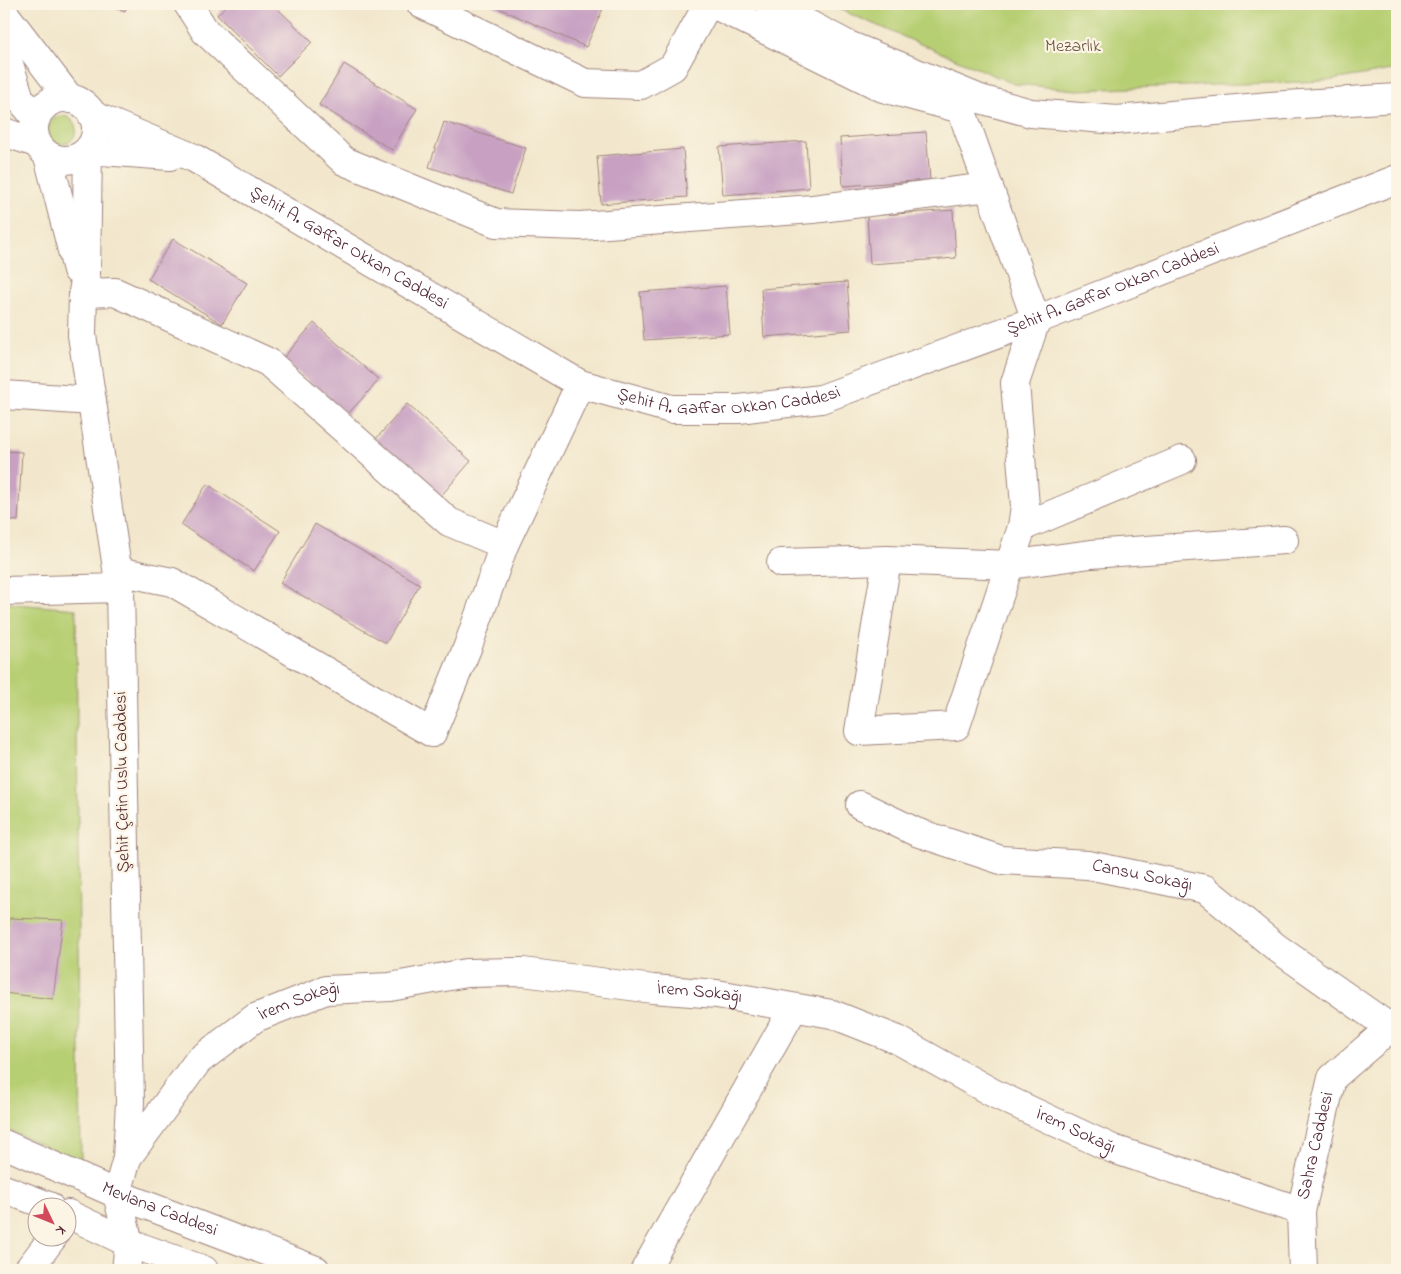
<svg xmlns="http://www.w3.org/2000/svg" width="1401" height="1274" font-family="'Indie Flower',sans-serif">
<style>
.green{fill:#b7cf73;stroke:#80774f}
.building{fill:#c7a0c2}
.lines{fill:none;stroke-linecap:round;stroke-linejoin:round}
.minor-casing{stroke:#9e837c;stroke-width:30}
.tertiary-casing{stroke:#9e837c;stroke-width:30}
.minor{stroke:#fff;stroke-width:28}
.tertiary{stroke:#fff;stroke-width:28}
.labels{text-anchor:middle;dominant-baseline:central;stroke-width:4.5;stroke-linejoin:round;paint-order:stroke}
.park-label{font-size:18px;fill:#6b5441;stroke:#fcf5e5}
.street-label{font-size:18px;fill:#4a1f2b;stroke:#fcf5e5}
</style>
<rect width="100%" height="100%" fill="#fcf5e5"/>
<filter id="ink" filterUnits="userSpaceOnUse"><feTurbulence type="fractalNoise" baseFrequency=".02" numOctaves="2"/><feDisplacementMap in="SourceGraphic" scale="10" xChannelSelector="R" yChannelSelector="G"/><feConvolveMatrix kernelMatrix="1 2 1 2 8 2 1 2 1" color-interpolation-filters="sRGB"/></filter>
<filter id="wash" filterUnits="userSpaceOnUse"><feTurbulence type="fractalNoise" baseFrequency=".0096" numOctaves="4" result="noise"/><feDisplacementMap in="SourceGraphic" scale="20" xChannelSelector="R" yChannelSelector="G"/><feGaussianBlur stdDeviation="1.12" result="paint"/><feColorMatrix in="noise" values="0 0 0 0 0 0 0 0 0 0 0 0 0 0 0 0 0 1.4 0 .05"/><feComposite in="paint" operator="in"/></filter>
<g filter="url(#wash)">
<rect width="100%" height="100%" fill="#f2e7cc"/>
<!-- green -->
<g class="green">
<path d="M827,4H1397V69L1327,81L1077,90L1014,84Z"/>
<circle cx="62" cy="130" r="14"/>
<path d="M4,603L76,609L81,1162L4,1128Z"/>
</g>
<g id="blocks">
<!-- building -->
<g class="building">
<path d="M104,4H127L125,11Z"/>
<path d="M228,4H273L312,42L278,76L217,15Z"/>
<path d="M489,4H605L586,47Z"/>
<path d="M344,64L417,109L392,150L319,105Z"/>
<path d="M444,122L526,148L511,194L429,167Z"/>
<path d="M926,132L930,180L843,186L840,138Z"/>
<path d="M806,141L809,188L723,195L719,147Z"/>
<path d="M683,149L687,197L601,204L597,156Z"/>
<path d="M953,210L956,258L870,264L867,216Z"/>
<path d="M173,239L247,283L222,324L148,279Z"/>
<path d="M847,282L851,330L764,337L761,289Z"/>
<path d="M726,286L730,334L644,340L640,292Z"/>
<path d="M314,323L379,380L347,415L282,359Z"/>
<path d="M407,404L471,461L440,497L375,440Z"/>
<path d="M4,451L22,452L18,521L4,520Z"/>
<path d="M207,484L280,531L254,571L181,525Z"/>
<path d="M315,524L420,584L386,643L280,583Z"/>
<path d="M10,918L63,920L53,999L4,993V961Z"/>
</g>
</g>
</g>
<g filter="url(#ink)">
<use href="#blocks" fill-opacity="0" stroke="#9e837c" stroke-width="1"/>
<g class="lines">
<defs>
<g id="minor">
<path d="M188,4L205,31L344,161L496,223L580,226L813,209L989,187"/>
<path d="M421,4L585,83L641,85L673,67L708,4"/>
<path d="M713,4L883,88L961,109L1036,320L1015,383L1025,506L1022,527L956,726L859,731L887,560"/>
<path d="M770,4L848,45L980,99L1031,113L1117,120L1270,106L1397,98"/>
<path d="M4,13L70,99"/>
<path d="M4,48L20,99L36,118"/>
<circle cx="65" cy="129" r="31"/>
<path id="s1" d="M92,115L194,158L580,384L671,409H739L821,399L1036,320L1397,179"/>
<path d="M4,132L36,143"/>
<path d="M48,156L77,270"/>
<path d="M83,293L115,292L268,362L449,522L504,545"/>
<path d="M4,395L92,401"/>
<path d="M1022,527L1182,460"/>
<path d="M781,563L887,560L1010,565L1091,554L1284,540"/>
<path d="M118,571L172,582L432,733L468,646L504,545L580,384"/>
<path d="M4,591L120,588"/>
<path id="s2" d="M860,805L916,832L1001,860L1088,865L1205,889L1277,948L1389,1027"/>
<path id="s3" d="M4,1144L117,1194L316,1270"/>
<path id="s4" d="M127,1158L198,1061L255,1018L326,990L390,987L466,973L523,972L653,989L717,994L832,1014L898,1040L995,1094L1113,1149L1301,1211"/>
<path d="M4,1189L49,1206"/>
<path d="M68,1214L129,1243L204,1270"/>
<path d="M28,1270L54,1236"/>
<path d="M126,1270L129,1243L117,1194L127,1158L130,1102L120,588L82,335L83,293L86,273L88,150L170,156"/>
<path d="M645,1270L793,1009"/>
</g>
<g id="tertiary">
<path id="s5" d="M1303,1270L1301,1211L1332,1078L1397,1022"/>
</g>
</defs>
<!-- minor casing -->
<use href="#minor" class="minor-casing"/>
<!-- tertiary casing -->
<use href="#tertiary" class="tertiary-casing"/>
<!-- minor -->
<use href="#minor" class="minor"/>
<!-- tertiary -->
<use href="#tertiary" class="tertiary"/>
</g>
</g>
<g class="labels">
<!-- park labels -->
<g class="park-label">
<text x="1073" y="47">Mezarlık</text>
</g>
<!-- street labels -->
<g class="street-label">
<text stroke="none"><textPath href="#s1" startOffset="290">Şehit A. Gaffar Okkan Caddesi</textPath></text>
<text stroke="none"><textPath href="#s1" startOffset="1115">Şehit A. Gaffar Okkan Caddesi</textPath></text>
<text stroke="none"><textPath href="#s1" startOffset="710">Şehit A. Gaffar Okkan Caddesi</textPath></text>
<text transform="translate(123 782) rotate(-91)">Şehit Çetin Uslu Caddesi</text>
<text stroke="none"><textPath href="#s2" startOffset="294">Cansu Sokağı</textPath></text>
<text stroke="none"><textPath href="#s4" startOffset="644">İrem Sokağı</textPath></text>
<text stroke="none"><textPath href="#s4" startOffset="239">İrem Sokağı</textPath></text>
<text stroke="none"><textPath href="#s4" startOffset="1049">İrem Sokağı</textPath></text>
<text stroke="none"><textPath href="#s5" startOffset="126">Sahra Caddesi</textPath></text>
<text stroke="none"><textPath href="#s3" startOffset="169">Mevlana Caddesi</textPath></text>
</g>
</g>
<!-- margin -->
<rect width="1401" height="1274" fill="none" stroke="#fcf5e5" stroke-width="20"/>
<!-- north arrow -->
<g transform="translate(52 1222) rotate(133)"><circle r="24" fill="#fcf5e5" stroke="#b59f9b"/>
<path d="M0-4L9 19L0 12L-9 19Z" fill="#d1495b"/>
<text y="-8" font-size="14" font-weight="bold" text-anchor="middle" fill="#4a1f2b">K</text>
</g>
</svg>
